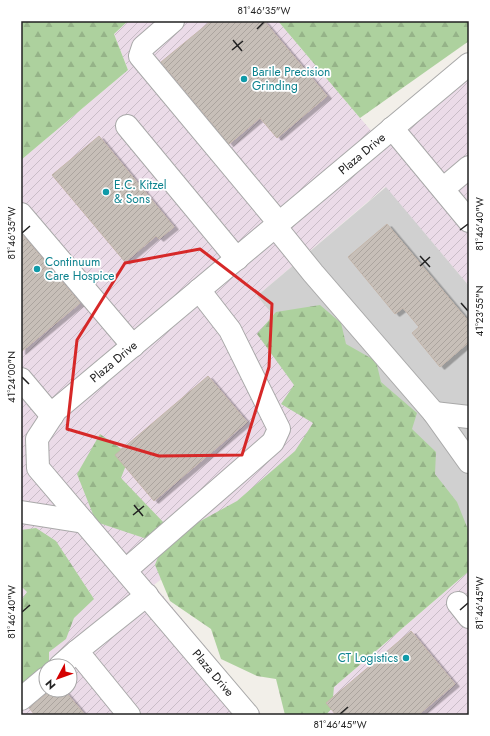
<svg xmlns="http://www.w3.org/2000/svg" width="490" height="736" font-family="Jost,sans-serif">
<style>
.industrial{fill:url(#industrial-furrows);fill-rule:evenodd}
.religious{fill:#d0d0d0}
.forest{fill:url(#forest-firs)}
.building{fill:url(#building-hatch);stroke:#c4b6ab;filter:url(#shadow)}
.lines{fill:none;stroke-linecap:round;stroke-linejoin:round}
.minor-casing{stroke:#a9a9a9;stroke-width:24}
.minor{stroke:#fff;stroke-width:22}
.marked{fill:none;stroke:#d62828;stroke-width:3;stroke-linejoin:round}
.ticks{fill:none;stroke:#222;stroke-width:1.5}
.culture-dot{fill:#0f9aa8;stroke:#fff;stroke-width:1.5}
.labels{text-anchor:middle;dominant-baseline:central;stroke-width:3.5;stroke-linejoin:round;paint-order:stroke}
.culture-label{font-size:12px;fill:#0d838f;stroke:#fff;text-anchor:start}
.street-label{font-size:12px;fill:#222;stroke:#fff}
.neatline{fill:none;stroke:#222;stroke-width:1.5}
.ticks-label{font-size:10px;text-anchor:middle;fill:#222}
</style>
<defs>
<pattern id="industrial-furrows" width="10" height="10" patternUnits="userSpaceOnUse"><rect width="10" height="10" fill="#ebdbe8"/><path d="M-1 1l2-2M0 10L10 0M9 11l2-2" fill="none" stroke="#c9bcc7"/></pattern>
<pattern id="forest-firs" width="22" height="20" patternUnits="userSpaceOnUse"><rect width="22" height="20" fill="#add19e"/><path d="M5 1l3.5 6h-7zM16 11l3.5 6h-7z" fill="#95b388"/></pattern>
<pattern id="building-hatch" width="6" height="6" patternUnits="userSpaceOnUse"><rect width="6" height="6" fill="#c7bfb8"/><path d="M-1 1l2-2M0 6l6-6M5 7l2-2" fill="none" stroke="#aba49e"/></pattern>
<filter id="shadow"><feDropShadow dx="4.5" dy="2.5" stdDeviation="0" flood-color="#0004"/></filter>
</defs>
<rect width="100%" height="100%" fill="#f2efe9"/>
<!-- industrial -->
<g class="industrial">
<path d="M128,21H278L384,146L469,72V286L385,187L257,296L354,411L154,585L262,715H21V160L128,70L114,34ZM46,666H70V690H46Z"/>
<path d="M469,571V715H302L334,687Z"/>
</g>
<!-- religious -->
<path class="religious" d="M386,187L469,286V547L257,296Z"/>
<!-- forest -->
<g class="forest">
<path d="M21,21H128L114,34L128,70L21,160Z"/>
<path d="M278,21H469V41L360,118Z"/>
<path d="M320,305L341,323L346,344L376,361L381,382L417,413L412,429L436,452L435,474L457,502L469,532V571L334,687L332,708L326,715H285L276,679L257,676L221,659L211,629L170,601L155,565L164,541L237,501L295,451L313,423L281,404L294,385L257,334L276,312Z"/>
<path d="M100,434L130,455L121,478L165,524L147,539L96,522L77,474Z"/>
<path d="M36,528L56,541L94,599L74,618L66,639L49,652V663L33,684L21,683V601L27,592L21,586V530Z"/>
</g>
<!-- building -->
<g class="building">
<path d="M211,21H264L327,96L277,138L260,118L229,144L161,62Z"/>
<path d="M99,136L174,227L159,239L156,236L125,262L52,175Z"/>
<path d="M387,224L469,322V342L440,367L412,333L419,327L403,308L395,314L348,257Z"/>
<path d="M21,233L80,303L21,352Z"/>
<path d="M208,376L247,422L154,501L115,455Z"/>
<path d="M411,631L455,684L418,715H336L326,703Z"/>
<path d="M51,690H64L85,715H35L29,708Z"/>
</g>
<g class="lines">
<defs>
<g id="minor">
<path d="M173,21L143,47L140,56L279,223"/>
<path d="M127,126L237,259"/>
<path d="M392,128L469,221"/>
<path d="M443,189L469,167"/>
<path d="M21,214L133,346"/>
<path d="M275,226L313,273L434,413L469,462"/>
<path d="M21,379L52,416"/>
<path d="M434,413L469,417"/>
<path d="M21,512L84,522"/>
<path d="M126,570L273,442L279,429L230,330L199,290"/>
<path d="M458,603L469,617"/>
<path d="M60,666L77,651"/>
<path d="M21,699L46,678"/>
<path d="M129,715L77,651L147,595"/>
<path id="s1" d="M248,715L38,468L37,439L56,410L469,64"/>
</g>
</defs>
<!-- minor casing -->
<use href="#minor" class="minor-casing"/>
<!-- minor -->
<use href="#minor" class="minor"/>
</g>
<!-- marked area -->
<path class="marked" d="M200,249L272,304L269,367L242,455L159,456L67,429L77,340L125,263Z"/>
<!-- ticks -->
<path class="ticks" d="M257,29L264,22M233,40L242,51M232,50L243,41M460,230L468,224M22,233L30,226M420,256L430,267M420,266L430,257M461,303L468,311M22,377L29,384M134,505L143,516M133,515L144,506M460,610L468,603M22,612L30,605M340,714L348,707"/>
<!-- markers -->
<g class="culture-dot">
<circle cx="244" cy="79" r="4"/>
<circle cx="106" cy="192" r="4"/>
<circle cx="37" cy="269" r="4"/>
<circle cx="406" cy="658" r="4"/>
</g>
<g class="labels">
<!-- culture labels -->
<g class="culture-label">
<text x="252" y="72">Barile Precision<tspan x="252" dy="14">Grinding</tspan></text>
<text x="114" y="185">E.C. Kitzel<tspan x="114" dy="14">&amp; Sons</tspan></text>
<text x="45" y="262">Continuum<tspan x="45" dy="14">Care Hospice</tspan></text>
<text x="398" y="658" text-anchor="end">CT Logistics</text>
</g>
<!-- street labels -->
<g class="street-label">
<text stroke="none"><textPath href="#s1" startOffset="787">Plaza Drive</textPath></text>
<text stroke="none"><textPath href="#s1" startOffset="463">Plaza Drive</textPath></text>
<text transform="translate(213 673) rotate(50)">Plaza Drive</text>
</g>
</g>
<!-- border -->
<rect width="490" height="736" fill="none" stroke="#ffffff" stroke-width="44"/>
<!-- north arrow -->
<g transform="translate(58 678) rotate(229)"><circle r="19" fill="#ffffff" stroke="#a7a7a7"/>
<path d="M0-3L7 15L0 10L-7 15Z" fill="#d40000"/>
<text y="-6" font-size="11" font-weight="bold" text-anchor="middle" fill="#222222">N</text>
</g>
<rect x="22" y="22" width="446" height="692" class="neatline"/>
<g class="ticks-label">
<text x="264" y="14">81°46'35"W</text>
<text transform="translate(479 224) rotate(-90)" y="4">81°46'40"W</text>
<text transform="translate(11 233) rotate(-90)" y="4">81°46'35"W</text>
<text transform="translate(479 311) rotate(-90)" y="4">41°23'55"N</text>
<text transform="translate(11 377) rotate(-90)" y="4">41°24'00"N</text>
<text transform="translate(479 603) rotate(-90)" y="4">81°46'45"W</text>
<text transform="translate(11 612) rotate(-90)" y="4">81°46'40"W</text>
<text x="340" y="728">81°46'45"W</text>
</g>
</svg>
